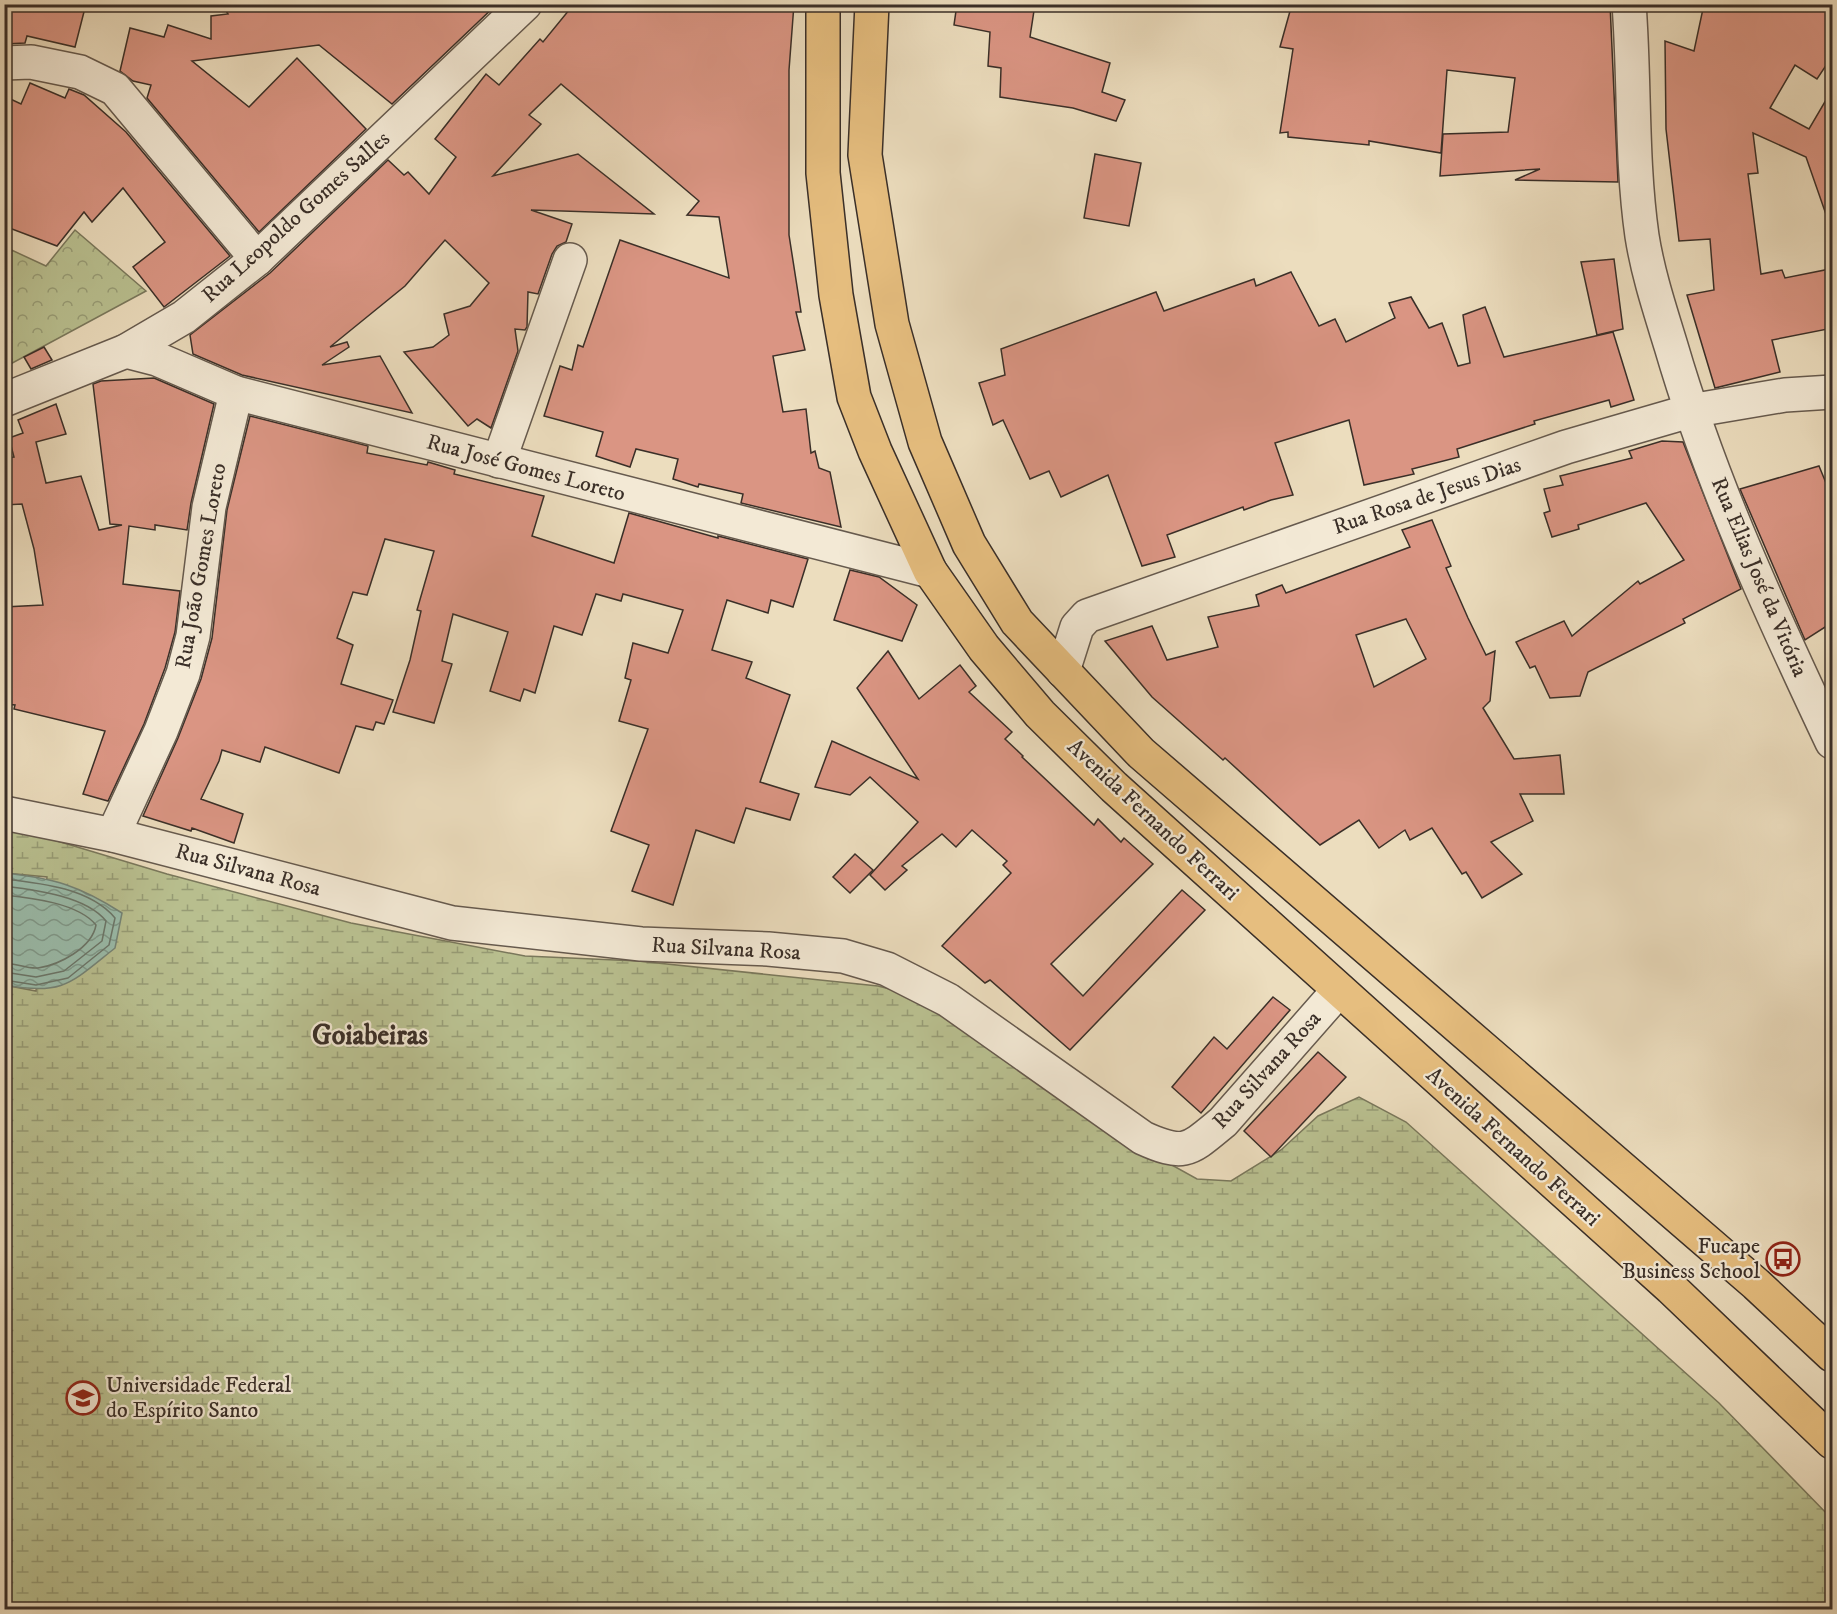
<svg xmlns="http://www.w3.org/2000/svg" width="1837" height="1614" font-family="'IM FELL DW Pica',serif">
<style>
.forest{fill:url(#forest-crowns);stroke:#7a785c;stroke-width:1.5}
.wetland{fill:url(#wetland-marsh);stroke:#7a785c;stroke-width:1.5}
.water{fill:url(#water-waves);stroke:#748477;stroke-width:1.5}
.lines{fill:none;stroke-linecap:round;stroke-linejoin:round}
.shore{stroke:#6a766a;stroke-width:1.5}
.building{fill:#da9583;stroke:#3a2f28;stroke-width:1.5;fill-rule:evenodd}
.street-casing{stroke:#665a4e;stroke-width:36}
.primary-casing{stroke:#3a2f28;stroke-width:36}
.street{stroke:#f3e9d5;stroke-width:33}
.primary{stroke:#e6be7f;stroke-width:33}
.labels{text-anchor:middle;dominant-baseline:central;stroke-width:4.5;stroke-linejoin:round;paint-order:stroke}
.street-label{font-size:22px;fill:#3a2f28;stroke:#f3e9d5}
.poi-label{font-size:22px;fill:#3a2f28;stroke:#f3e9d5;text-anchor:end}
.district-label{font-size:28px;font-weight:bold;fill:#3a2f28;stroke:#f3e9d5}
</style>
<defs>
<pattern id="forest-crowns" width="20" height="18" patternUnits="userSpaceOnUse" patternTransform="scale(1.5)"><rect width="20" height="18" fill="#b9c090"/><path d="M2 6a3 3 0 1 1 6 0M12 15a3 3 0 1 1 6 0" fill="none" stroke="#979c76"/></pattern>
<pattern id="wetland-marsh" width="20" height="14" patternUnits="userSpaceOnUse" patternTransform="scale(1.5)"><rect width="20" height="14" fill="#b9c090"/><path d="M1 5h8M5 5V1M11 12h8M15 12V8" fill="none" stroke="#979c76"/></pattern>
<pattern id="water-waves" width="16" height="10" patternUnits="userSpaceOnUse" patternTransform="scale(1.5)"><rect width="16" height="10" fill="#9abdac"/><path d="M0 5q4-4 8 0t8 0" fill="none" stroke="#7f9a8c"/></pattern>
</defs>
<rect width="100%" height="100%" fill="#ecddbe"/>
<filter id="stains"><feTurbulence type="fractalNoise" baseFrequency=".00333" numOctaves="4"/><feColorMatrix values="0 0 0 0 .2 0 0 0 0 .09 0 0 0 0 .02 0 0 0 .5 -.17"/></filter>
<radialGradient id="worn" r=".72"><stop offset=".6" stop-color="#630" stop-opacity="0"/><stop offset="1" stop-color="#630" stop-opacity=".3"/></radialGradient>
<!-- forest -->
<path class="forest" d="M75,230L146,291L5,367V247L46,266Z"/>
<!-- wetland -->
<path class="wetland" d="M4,825L167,874L351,923L525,956L638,961L878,986L918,996L1087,1118L1197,1179L1231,1181L1281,1150L1318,1116L1359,1097L1406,1122L1719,1403L1832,1519V1609H5L4,985L36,991L47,877L5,873Z"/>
<!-- water -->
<path class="water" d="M4,873C54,878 80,886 122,913L115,948C71,983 63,996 5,985Z"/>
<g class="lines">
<!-- shore -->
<g class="shore">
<path d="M4,879C40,883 90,888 115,918L109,945L68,978L36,985L4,980"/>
<path d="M4,886C35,890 86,896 106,921L102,941L64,971L36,977L4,972"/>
<path d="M4,895C32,898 78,903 96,925C92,948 59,965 38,968C27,969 15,963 4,963"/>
</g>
</g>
<!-- building -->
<g class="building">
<path d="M4,4H26L51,11L52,4H86L75,47L27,36L25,43L4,44Z"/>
<path d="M222,4H497L392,104L319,45L192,61L249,107L297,58L366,129L259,232L147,98L151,85L133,81L120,71L130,28L164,37L168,25L211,39V16L228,14Z"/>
<path d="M574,4H794L789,70V235L801,312H796L805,350L773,356L783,412L806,409L811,453L815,451L819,468L830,472L841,527L741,503L743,494L699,484L698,487L673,479L678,459L636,449L630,467L596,456L603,432L544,416L560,366L572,370L578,345L583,347L620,240L729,278L719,217L687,215L699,201L561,84L529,115L541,124L493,176L578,154L654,214L531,210L572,224L566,242L557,246L552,254L538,294L528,292L527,327L525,330L515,329L518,351L491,428L477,419L468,426L404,352L433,347L449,335L444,314L470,306L489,283L445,240L405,286L330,347L347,342L349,347L322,365L380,356L412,413L242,375L193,354L190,335L270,273L388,160L404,175L408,172L429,194L456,157L435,139L486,74L499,85L540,39L543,42Z"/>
<path d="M957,4H1035L1030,37L1110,63L1102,92L1125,100L1116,121L1073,108L1000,97L1001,68L988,66L990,32L954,25Z"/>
<path d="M1292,4H1610L1618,182L1515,180L1540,169L1440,176L1443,134L1508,132L1515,78L1447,70L1441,153L1369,141V145L1288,137V132L1280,133L1293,49L1280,47Z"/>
<path d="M1704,4H1823L1833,10V55L1817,79L1795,65L1770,108L1809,129L1833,88V223H1829L1806,157L1753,133L1758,173L1748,174L1761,274L1782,270L1785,278L1830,269L1833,281V328L1772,340L1780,372L1715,388L1687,295L1714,290L1710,239L1679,241L1666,129L1665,41L1694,51Z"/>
<path d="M30,83L65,98L69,89L84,95L126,132L230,256L164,307L133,267L165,242L123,188L92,222L84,212L57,246L4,226V96L21,104Z"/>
<path d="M1095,154L1141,163L1129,226L1084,218Z"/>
<path d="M1614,259L1623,329L1597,335L1581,262Z"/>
<path d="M1291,272L1319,326L1335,319L1346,342L1395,318L1389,303L1411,297L1429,328L1442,323L1458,366L1470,363L1463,315L1485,307L1504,357L1613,332L1634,400L1611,407L1609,400L1534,421L1535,424L1457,449L1459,457L1412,469L1414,474L1364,485L1349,420L1275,443L1293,495L1271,500L1244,510L1243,507L1167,535L1175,557L1142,566L1108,475L1061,497L1049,471L1030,479L1003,420L993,425L979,383L1005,375L1001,349L1156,292L1164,311L1254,279L1256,286Z"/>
<path d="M44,347L52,360L31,369L24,357Z"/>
<path d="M154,378L214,404L191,503L187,530L155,525V530L129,526L123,584L180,591L175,632L165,668L144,724L108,801L83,794L105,731L14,709L15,705L4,704V607L43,605L34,549L22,504L4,505V458L14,457L9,438L23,433L18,420L56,404L66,434L36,442L46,483L81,476L99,530L122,525L110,524L93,384L101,381Z"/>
<path d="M250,416L368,446L367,453L427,465L428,462L455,470L454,474L544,496L532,536L614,563L629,513L718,538V536L808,559L793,607L771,600L768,613L727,600L712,650L752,662L746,678L790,695L760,782L799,794L790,820L746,808L734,843L696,830L673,905L632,891L649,845L611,831L648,729L619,721L631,680L625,678L633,643L668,653L683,610L623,594L621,601L596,594L582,635L554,626L535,693L524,689L520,701L490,691L508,632L453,614L442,661L452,664L434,723L393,712L410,660L421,611L417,610L434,551L385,539L367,595L353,592L337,638L353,645L341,684L393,700L384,724L376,722L373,730L356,726L339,773L265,747L260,762L222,750L219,761L201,799L243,814L234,843L192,828L191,831L143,816L178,738L201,679L212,638L227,510Z"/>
<path d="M1662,441L1683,442L1741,589L1683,619L1685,623L1588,672L1580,696L1550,698L1535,666L1530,668L1516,642L1564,621L1572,636L1638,581L1640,584L1684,560L1646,503L1578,525L1579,529L1552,537L1544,513L1550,511L1544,489L1563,485L1560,476L1632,458L1629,451Z"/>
<path d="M1819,466L1833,500V622L1805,640L1740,489Z"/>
<path d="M1432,520L1451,566L1446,568L1468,618L1486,655L1495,651L1490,701L1483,708L1514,759L1560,755L1564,794H1520L1533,821L1491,842L1522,874L1482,898L1466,872L1462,874L1432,828L1410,840L1405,830L1379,848L1359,820L1320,845L1225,758L1223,760L1152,697L1105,641L1152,626L1167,660L1218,647L1208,617L1259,606L1256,595L1282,585L1286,593L1410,547L1402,530ZM1406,619L1426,659L1374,687L1356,635Z"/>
<path d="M850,570L879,577L917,605L902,641L834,620Z"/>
<path d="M888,651L919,699L960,665L976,686L969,692L1012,732L1005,739L1023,756L1022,757L1094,825L1098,819L1121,842L1124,838L1153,864L1051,964L1083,996L1182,890L1205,910L1070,1050L990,980L985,983L942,946L1011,873L1003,865L1007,861L972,830L956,847L942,834L902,866L907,870L885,890L870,875L918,822L870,777L850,795L815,787L832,741L918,779L857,688Z"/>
<path d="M855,854L873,870L850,893L833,877Z"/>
<path d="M1273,997L1290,1010L1201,1113L1172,1087L1214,1037L1227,1049Z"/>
<path d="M1318,1052L1346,1077L1271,1157L1244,1131Z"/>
</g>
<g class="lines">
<defs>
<g id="street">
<path d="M1629,4C1635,82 1631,159 1642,236C1648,274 1660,310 1671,346C1711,483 1771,613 1832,742"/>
<path d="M4,63L31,62L80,72L115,89L257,259"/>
<path d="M126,351L157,359L236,393L930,571"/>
<path d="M4,400L126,351L184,317L257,259L525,4"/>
<path d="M499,461L570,260"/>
<path d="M1063,671L1077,627L1087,616L1566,447L1690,411L1785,395L1832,392"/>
<path d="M4,813L113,835L452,923L641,944L768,949L843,956L887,969L948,1000L1143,1138C1185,1157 1189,1150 1223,1122L1339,990"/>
<path d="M113,835L161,731L183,674L193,636L209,507L236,393"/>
</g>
<g id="primary">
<path d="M823,4V173L836,295L854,397L875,451L930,571L984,648L1040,714L1114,787L1671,1288L1832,1442"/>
<path d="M872,4L865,155L892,324L925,442L969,544L1017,622L1141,753L1756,1284L1832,1355"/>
</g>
</defs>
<!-- street casing -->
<use href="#street" class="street-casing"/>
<!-- primary casing -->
<use href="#primary" class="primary-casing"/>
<!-- street -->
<use href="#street" class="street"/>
<!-- primary -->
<use href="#primary" class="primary"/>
</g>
<!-- icons -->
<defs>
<symbol id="bus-ring" viewBox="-11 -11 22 22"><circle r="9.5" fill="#f3e9d5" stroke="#8f2418" stroke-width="1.5"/><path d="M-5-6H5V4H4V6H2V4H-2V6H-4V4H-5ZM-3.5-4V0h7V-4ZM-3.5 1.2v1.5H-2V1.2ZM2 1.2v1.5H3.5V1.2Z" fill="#8f2418"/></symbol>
<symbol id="university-ring" viewBox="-11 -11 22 22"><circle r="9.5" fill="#f3e9d5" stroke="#8f2418" stroke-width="1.5"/><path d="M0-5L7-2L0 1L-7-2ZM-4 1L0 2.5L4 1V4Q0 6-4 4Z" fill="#8f2418"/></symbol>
</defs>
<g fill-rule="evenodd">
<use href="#bus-ring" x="1764" y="1240" width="38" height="38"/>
<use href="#university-ring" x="64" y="1379" width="38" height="38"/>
</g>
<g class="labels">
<!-- street labels -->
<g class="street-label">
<text transform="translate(296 217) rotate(-42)">Rua Leopoldo Gomes Salles</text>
<text transform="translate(526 468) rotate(15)">Rua José Gomes Loreto</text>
<text transform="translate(1427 496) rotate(-19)">Rua Rosa de Jesus Dias</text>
<text transform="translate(201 566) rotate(-80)">Rua João Gomes Loreto</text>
<text transform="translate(1759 577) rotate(67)">Rua Elias José da Vitória</text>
<text transform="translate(1153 820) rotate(43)">Avenida Fernando Ferrari</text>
<text transform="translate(248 870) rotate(15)">Rua Silvana Rosa</text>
<text transform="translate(726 949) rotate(3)">Rua Silvana Rosa</text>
<text transform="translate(1267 1070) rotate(-48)">Rua Silvana Rosa</text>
<text transform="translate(1513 1147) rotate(42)">Avenida Fernando Ferrari</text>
</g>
<!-- poi labels -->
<g class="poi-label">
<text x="1760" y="1246">Fucape<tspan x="1760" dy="25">Business School</tspan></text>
<text x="106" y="1385" text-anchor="start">Universidade Federal<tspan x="106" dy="25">do Espírito Santo</tspan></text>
</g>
<!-- district labels -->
<g class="district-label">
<text x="370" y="1035">Goiabeiras</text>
</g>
</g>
<!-- margin -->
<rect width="1837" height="1614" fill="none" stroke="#ecddbe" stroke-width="24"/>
<rect x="6" y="6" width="1825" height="1602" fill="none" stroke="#3a2f28" stroke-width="3"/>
<rect x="12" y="12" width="1813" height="1590" fill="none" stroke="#3a2f28" stroke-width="1.5"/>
<rect width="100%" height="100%" filter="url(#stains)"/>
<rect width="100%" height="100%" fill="url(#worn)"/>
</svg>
